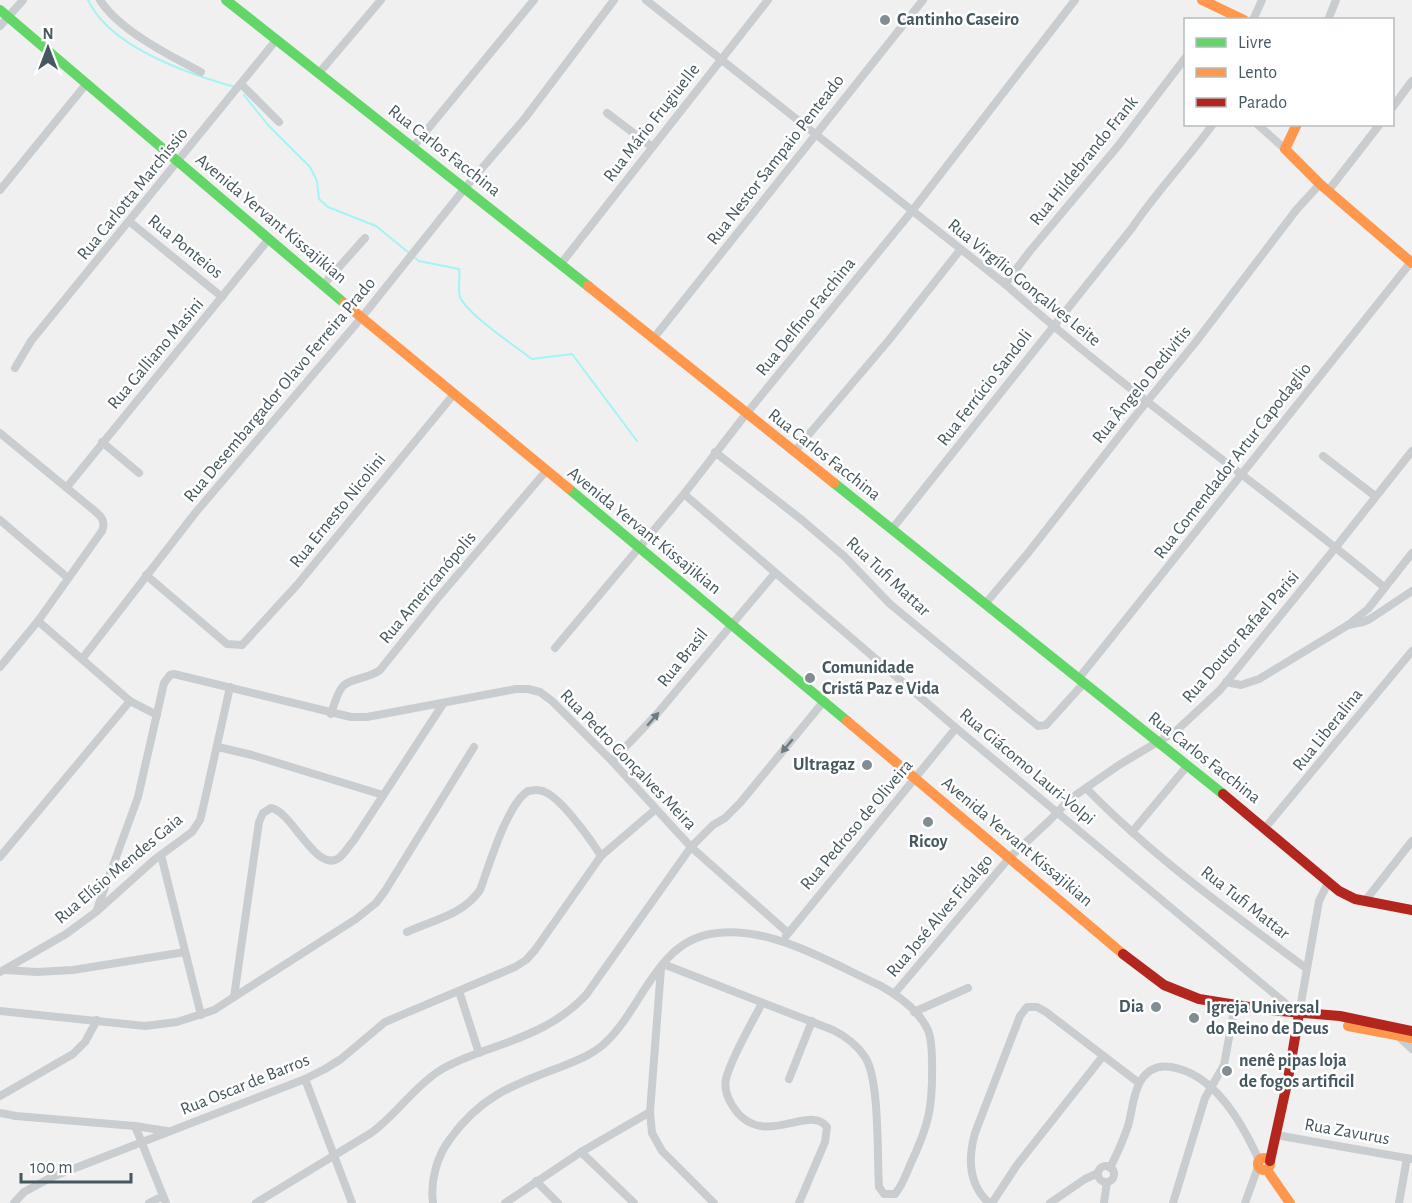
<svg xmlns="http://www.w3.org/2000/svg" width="1412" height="1203" font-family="'Alegreya Sans',sans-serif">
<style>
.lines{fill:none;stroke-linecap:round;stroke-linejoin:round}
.stream{stroke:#a3f4f4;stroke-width:2}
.street{stroke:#c9cdcf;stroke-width:8}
.fast{stroke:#63d668;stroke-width:10}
.slow{stroke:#ff974d;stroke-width:10}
.jam{stroke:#b3261e;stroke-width:10}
.oneway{fill:#6d7b81}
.poi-dot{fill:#818d92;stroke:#fff;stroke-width:2}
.labels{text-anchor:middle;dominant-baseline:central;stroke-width:5;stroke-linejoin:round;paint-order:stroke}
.poi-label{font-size:18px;font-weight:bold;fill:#45585f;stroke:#fff;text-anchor:start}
.street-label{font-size:18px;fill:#45585f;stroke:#fff}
</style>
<rect width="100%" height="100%" fill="#f1f0f0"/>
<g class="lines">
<!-- stream -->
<g class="stream">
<path d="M88,0C110,47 189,74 235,87"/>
<path d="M244,95L268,125L310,167L317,181L319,199L328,207L376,226L409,253"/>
<path d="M413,256L419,261L459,269C461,278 457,287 460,297C467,314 515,346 532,359L572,354L637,441"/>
</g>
<!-- street -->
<g class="street">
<path d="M100,0C119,30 170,56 201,72"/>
<path d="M646,0L1005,284C1126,392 1260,484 1384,587"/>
<path d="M1253,20L1262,0"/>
<path d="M1328,20L1336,0"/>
<path d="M0,26L23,0"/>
<path d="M319,73L381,0"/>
<path d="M241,84L279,122"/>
<path d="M1392,108L1412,81"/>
<path d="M607,113L652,147"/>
<path d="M1257,124L1285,149"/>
<path d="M413,147L534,0"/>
<path d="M0,190L87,83"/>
<path d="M1328,191L1380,124"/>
<path d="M130,222L222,297"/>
<path d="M560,265L768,0"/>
<path d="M324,284L365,238"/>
<path d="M1005,284L1030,251L1118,146L1186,57"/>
<path d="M653,339L923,0"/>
<path d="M15,368L31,341L277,39"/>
<path d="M0,433L90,507C98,514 107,519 102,531L38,621L0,667"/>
<path d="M102,442L139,473"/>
<path d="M715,452L802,520L844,556L890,604L1038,726L1046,725L1084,683"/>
<path d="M794,452L889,340L960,250"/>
<path d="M1323,456L1375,496"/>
<path d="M67,487L268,240"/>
<path d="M684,494L956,728L1297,1013"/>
<path d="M0,520L68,578"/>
<path d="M892,529L1132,228C1157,191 1187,160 1213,124"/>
<path d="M146,575L227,644L242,645L297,585L454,394"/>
<path d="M985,604L1028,553L1136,415L1195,343L1297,209L1320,184"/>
<path d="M38,621L130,701L157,715"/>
<path d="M1348,625L1363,622L1370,619L1412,591"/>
<path d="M555,648L684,494L746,414L912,211L1075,0"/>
<path d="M82,659L196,512L362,317L465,188L525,118L614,0"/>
<path d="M1079,678L1411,262"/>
<path d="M1226,682L1241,685L1259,679L1348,625L1368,609L1412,553"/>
<path d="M331,714C334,705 337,693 343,686C350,678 368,679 380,670L437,599L546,471"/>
<path d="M218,747L252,755L383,795"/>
<path d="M612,761L656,715L775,573"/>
<path d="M1086,788C1152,856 1230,912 1306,968"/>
<path d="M1265,828L1412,651"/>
<path d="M1132,832L1188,765"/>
<path d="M161,855L201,1015"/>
<path d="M601,856L656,809"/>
<path d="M0,857L130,701"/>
<path d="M1365,901L1412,841"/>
<path d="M96,912L138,797L164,683L170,675L174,674L351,717H367L516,689H528L540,692L552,701L612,761L691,847L787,932"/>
<path d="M786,936L956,728"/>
<path d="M661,968L650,1112L652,1133L662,1151L714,1203"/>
<path d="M6,970L37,972L73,970L185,952"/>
<path d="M0,972L66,934L96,912L154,860L192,832L200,820L203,808L230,687"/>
<path d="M459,991L479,1053"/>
<path d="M894,994L1010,857L1049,821L1070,799L1119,765L1176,731L1220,690L1336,547L1412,451"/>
<path d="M234,997L259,822L263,813L271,808C292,811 316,874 339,858C345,853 349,846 354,840L443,704"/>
<path d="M762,1003C752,1023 731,1058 726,1079C724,1088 727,1097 732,1105C761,1153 809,1102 827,1127L825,1142L799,1203"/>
<path d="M0,1011L145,1026L177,1022L214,1010L356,919L376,903L385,891L474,747"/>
<path d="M914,1012L968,988"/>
<path d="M1299,1014L1319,901L1328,883"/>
<path d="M1398,1036L1412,1049"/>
<path d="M305,1079L352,1203"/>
<path d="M789,1079L812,1021"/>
<path d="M0,1096L73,1054L85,1042L97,1020"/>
<path d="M0,1113L16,1116L135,1126L167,1131"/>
<path d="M135,1126L166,1203"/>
<path d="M1276,1135L1412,1159"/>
<path d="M581,1152L634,1203"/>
<circle cx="1106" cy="1174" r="8"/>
<path d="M1110,1168C1117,1154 1123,1141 1128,1126C1132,1112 1133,1094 1140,1082C1147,1070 1157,1065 1171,1067C1215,1074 1242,1123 1259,1160"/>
<path d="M536,1181L558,1203"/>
<path d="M14,1203L24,1192L52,1177L305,1079L325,1069L341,1059L385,1022L515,967L526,960L535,950L601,856C591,840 563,801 547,793C541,789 535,790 528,791C507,804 489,866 480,890C463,915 433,920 407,932"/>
<path d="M149,1203L163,1196"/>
<path d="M256,1203L371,1133C396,1115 413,1088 439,1071C456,1060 476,1054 495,1047C529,1035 561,1022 586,995L691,847L713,825L725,818L740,803L824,701"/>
<path d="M433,1203C430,1181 437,1156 450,1139C481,1096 511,1086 558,1068C575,1061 593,1055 606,1042C642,1008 656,944 710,934C767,923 831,963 881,986C899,996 919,1011 928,1030C932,1040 932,1052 932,1062C933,1107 929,1125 910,1165C906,1175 902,1186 895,1194H884L879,1187C877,1158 880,1079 865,1057C857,1045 845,1036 833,1030L663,964"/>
<path d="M505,1203L581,1152L650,1112"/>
<path d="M989,1203C968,1184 968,1158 975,1133L1020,1016L1027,1007H1037L1046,1012L1139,1083"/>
<path d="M992,1203L1017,1165L1103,1056"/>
<path d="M1050,1203L1085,1179L1098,1173"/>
<path d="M1104,1203L1107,1182"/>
<path d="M1173,1203L1205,1098L1224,1065L1235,1005"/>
<path d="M1245,1203L1258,1167"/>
<path d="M1399,1203L1407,1158"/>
</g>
<!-- fast -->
<g class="fast">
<path d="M226,0L588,286"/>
<path d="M0,10L344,303"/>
<path d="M834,483L1223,794"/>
<path d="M568,488L847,721"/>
</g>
<!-- slow -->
<g class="slow">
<path d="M1202,0L1244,20"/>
<path d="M1297,124L1285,149L1320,184L1412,263"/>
<path d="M588,286L834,483"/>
<path d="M344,303L568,488"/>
<path d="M847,721L1123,954"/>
<path d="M1348,1026L1412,1038"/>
<circle cx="1264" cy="1164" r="6"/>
<path d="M1267,1170L1290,1203"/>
</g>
<!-- jam -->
<g class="jam">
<path d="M1223,794L1339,891L1355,899L1412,910"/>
<path d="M1123,954L1164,985L1199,999L1268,1010L1340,1016L1412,1031"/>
<path d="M1270,1161L1288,1079L1299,1014"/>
</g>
</g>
<!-- one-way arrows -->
<defs><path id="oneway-solid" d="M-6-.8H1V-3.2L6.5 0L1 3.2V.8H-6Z" transform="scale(1.5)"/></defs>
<g class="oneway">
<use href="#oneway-solid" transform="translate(653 719) rotate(-49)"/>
<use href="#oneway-solid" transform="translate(787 746) rotate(130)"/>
</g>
<!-- markers -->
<g class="poi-dot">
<circle cx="885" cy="20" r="6"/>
<circle cx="810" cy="678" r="6"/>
<circle cx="867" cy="765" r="6"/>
<circle cx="928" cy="822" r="6"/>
<circle cx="1156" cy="1007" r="6"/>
<circle cx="1194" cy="1018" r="6"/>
<circle cx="1227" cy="1071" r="6"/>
</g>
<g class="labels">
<!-- poi labels -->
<g class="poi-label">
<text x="897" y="20">Cantinho Caseiro</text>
<text x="822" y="668">Comunidade<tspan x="822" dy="21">Cristã Paz e Vida</tspan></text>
<text x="855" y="765" text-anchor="end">Ultragaz</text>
<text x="928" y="842" text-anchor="middle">Ricoy</text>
<text x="1144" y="1007" text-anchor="end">Dia</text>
<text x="1206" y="1008">Igreja Universal<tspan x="1206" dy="21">do Reino de Deus</tspan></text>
<text x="1239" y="1061">nenê pipas loja<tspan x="1239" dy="21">de fogos artificil</tspan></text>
</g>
<!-- street labels -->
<g class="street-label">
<text transform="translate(652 123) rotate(-52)">Rua Mário Frugiuelle</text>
<text transform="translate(444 151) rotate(38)">Rua Carlos Facchina</text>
<text transform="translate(776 160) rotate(-52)">Rua Nestor Sampaio Penteado</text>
<text transform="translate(1084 161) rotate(-51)">Rua Hildebrando Frank</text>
<text transform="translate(133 194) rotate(-51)">Rua Carlotta Marchissio</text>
<text transform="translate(271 219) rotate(40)">Avenida Yervant Kissajikian</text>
<text transform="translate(185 247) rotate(39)">Rua Ponteios</text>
<text transform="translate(1024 283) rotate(39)">Rua Virgílio Gonçalves Leite</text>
<text transform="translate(806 317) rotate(-51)">Rua Delfino Facchina</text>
<text transform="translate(156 354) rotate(-50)">Rua Galliano Masini</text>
<text transform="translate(1142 385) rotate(-51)">Rua Ângelo Dedivitis</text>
<text transform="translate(985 388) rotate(-52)">Rua Ferrúcio Sandoli</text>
<text transform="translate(280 390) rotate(-50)">Rua Desembargador Olavo Ferreira Prado</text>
<text transform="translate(824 455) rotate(38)">Rua Carlos Facchina</text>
<text transform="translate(1233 461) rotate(-52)">Rua Comendador Artur Capodaglio</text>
<text transform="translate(338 511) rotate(-51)">Rua Ernesto Nicolini</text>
<text transform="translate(644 531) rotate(39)">Avenida Yervant Kissajikian</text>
<text transform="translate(888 577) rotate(43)">Rua Tufi Mattar</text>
<text transform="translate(428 588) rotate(-50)">Rua Americanópolis</text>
<text transform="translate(1241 637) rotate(-49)">Rua Doutor Rafael Parisi</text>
<text transform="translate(683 658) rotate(-51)">Rua Brasil</text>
<text transform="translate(1328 730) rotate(-51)">Rua Liberalina</text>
<text transform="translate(1204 758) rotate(38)">Rua Carlos Facchina</text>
<text transform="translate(628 760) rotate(46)">Rua Pedro Gonçalves Meira</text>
<text transform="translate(1027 767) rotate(40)">Rua Giácomo Lauri-Volpi</text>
<text transform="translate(857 825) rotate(-50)">Rua Pedroso de Oliveira</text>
<text transform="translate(1017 842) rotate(40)">Avenida Yervant Kissajikian</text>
<text transform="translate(119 869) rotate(-40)">Rua Elísio Mendes Gaia</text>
<text transform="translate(1245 903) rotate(38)">Rua Tufi Mattar</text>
<text transform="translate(940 916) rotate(-50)">Rua José Alves Fidalgo</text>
<text transform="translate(245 1085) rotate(-22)">Rua Oscar de Barros</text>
<text transform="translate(1347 1132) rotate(10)">Rua Zavurus</text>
</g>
</g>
<!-- legend -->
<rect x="1184" y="18" width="210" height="108" fill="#ffffff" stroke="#b5bcbf" stroke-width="1.5"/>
<rect x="1196" y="38" width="30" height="9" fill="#63d668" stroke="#b5bcbf" stroke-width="1.5"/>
<text x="1238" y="48" font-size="18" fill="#45585f">Livre</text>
<rect x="1196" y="68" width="30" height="9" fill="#ff974d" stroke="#b5bcbf" stroke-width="1.5"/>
<text x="1238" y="78" font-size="18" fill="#45585f">Lento</text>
<rect x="1196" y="98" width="30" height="9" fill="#b3261e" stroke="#b5bcbf" stroke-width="1.5"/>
<text x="1238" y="108" font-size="18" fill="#45585f">Parado</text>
<!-- north arrow -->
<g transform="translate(48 48)" stroke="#ffffff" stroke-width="4.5" paint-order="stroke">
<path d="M0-4.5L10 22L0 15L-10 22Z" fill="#45585f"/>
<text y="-9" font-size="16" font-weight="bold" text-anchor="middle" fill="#45585f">N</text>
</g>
<!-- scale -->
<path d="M21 1173v9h110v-9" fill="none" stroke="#45585f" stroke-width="3"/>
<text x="30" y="1173" font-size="18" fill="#45585f" stroke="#ffffff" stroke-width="4.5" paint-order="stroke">100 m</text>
</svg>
